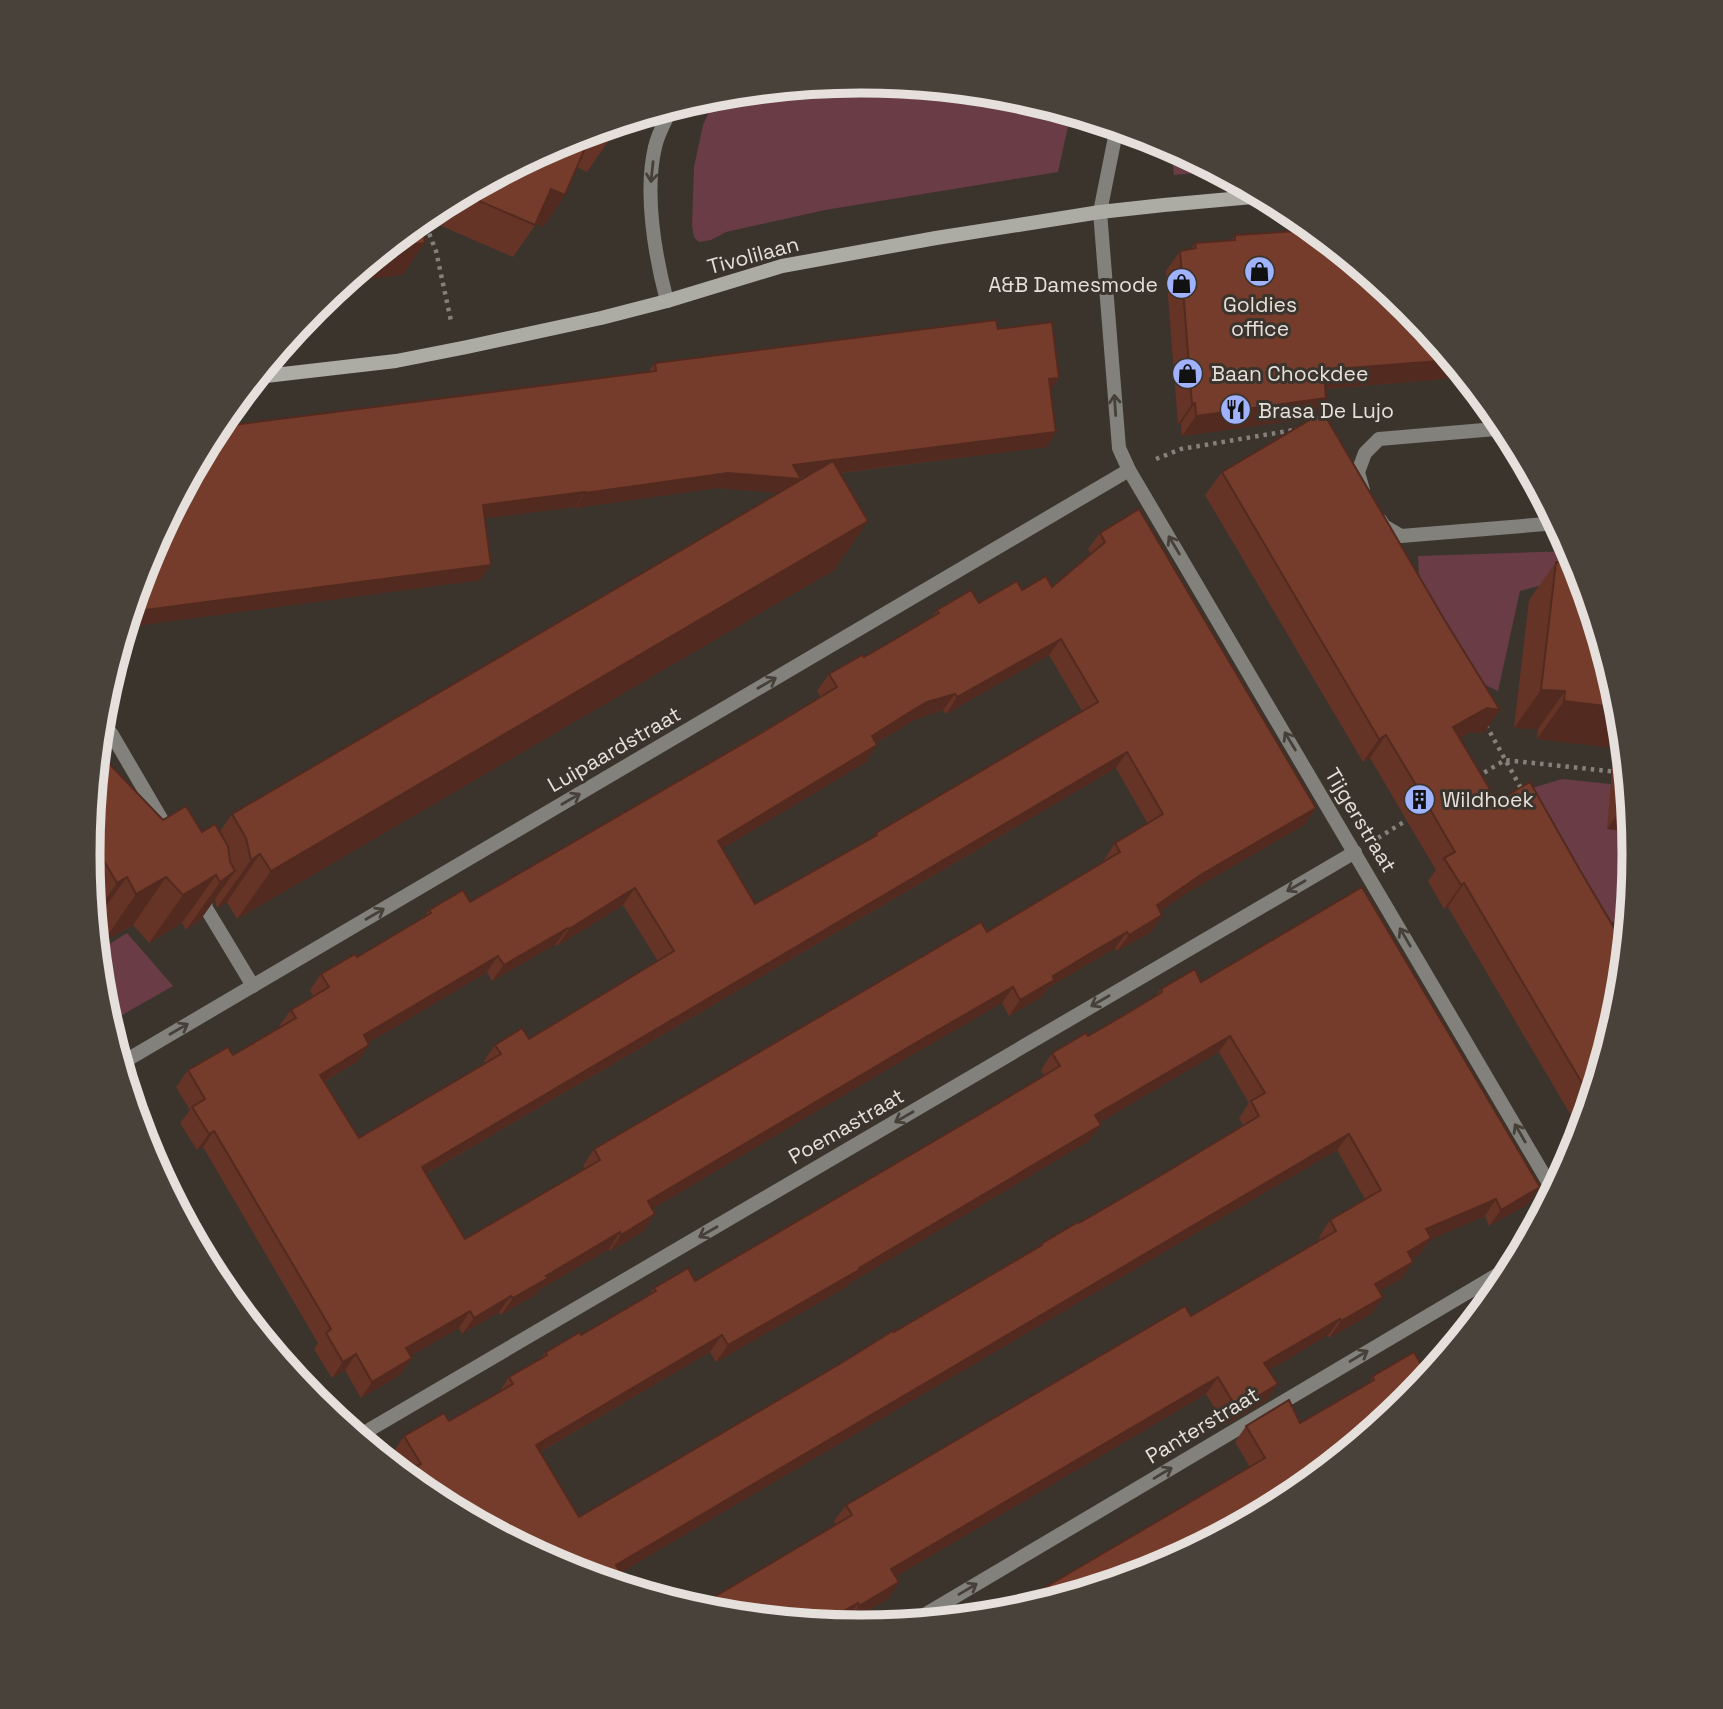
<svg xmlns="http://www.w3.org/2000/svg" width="1723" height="1709" font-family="'Space Grotesk',sans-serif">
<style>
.green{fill:#693c46}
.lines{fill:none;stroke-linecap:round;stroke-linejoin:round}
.path{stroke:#86807a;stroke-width:4.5;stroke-dasharray:3.5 5;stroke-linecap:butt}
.service{stroke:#82817c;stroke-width:14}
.minor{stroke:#82817c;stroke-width:14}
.secondary{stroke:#adaca4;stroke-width:14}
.wall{fill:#653426;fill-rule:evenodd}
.shaded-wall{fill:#522a1f}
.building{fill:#753c2c;stroke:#522a1f;stroke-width:2;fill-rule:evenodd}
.oneway{stroke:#464039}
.labels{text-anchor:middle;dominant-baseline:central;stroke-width:6;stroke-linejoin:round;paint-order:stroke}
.street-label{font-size:21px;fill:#e5e0db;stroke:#3b342d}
.poi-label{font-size:21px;fill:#e5e0db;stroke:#3b342d;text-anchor:start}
.rim{fill:none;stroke:#e5e0db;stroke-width:9}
</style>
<rect width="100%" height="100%" fill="#3b342d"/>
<!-- green -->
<g class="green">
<path d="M862,81L1013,95L1071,113L1058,172L825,210L726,232L711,240L699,242L694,237L692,226L694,167L703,125L717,95Z"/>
<path d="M1171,147L1217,171L1174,175Z"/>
<path d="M1572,551L1577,559L1586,588L1545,584L1520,591L1498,691L1469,677L1419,577L1418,556Z"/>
<path d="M1562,779L1629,786L1635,855L1625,957L1529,789Z"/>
<path d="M127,933L173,986L108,1023L102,1005L97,952Z"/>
</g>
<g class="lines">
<!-- path -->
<g class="path">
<path d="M423,218L436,251L451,321"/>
<path d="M1156,459L1181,449L1294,430"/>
<path d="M1486,725L1522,790"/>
<path d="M1477,777L1505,760L1627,773"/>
<path d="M1378,838L1407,820"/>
</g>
<!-- service -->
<g class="service">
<path d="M1363,490L1358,472L1365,453L1379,439L1507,428"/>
<path d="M1380,520L1384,526L1401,536L1558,523"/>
<path d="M111,733L170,834"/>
<path d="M204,895L206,908L253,986"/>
</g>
<!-- minor -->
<g class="minor">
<path d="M1117,127L1100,212L1119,448L1129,470L1554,1192"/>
<path d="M667,301C655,256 644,193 655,147C658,133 666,120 672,107"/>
<path d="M120,1064L1129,470"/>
<path d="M151,1160L234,1304"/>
<path d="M357,1437L1355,852"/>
<path d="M909,1624L1517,1263"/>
</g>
<!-- secondary -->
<path class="secondary" d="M257,377L396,361L467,347L601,318L667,301L782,266L936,238L1100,212L1164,205L1264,196"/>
</g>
<!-- wall -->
<g class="wall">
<path d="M616,124L609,140L587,172L577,167L565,195L543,227L536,224L513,257L423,218L432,211L566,139Z"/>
<path d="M1235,235L1314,238L1409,307L1466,377L1325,389L1312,418L1182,436L1181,423L1178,424L1166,271L1180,251L1191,249L1195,243L1231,241Z"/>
<path d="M998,329L1059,378L1050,390L1056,432L1046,447L840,473L834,570L237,919L227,902L217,908L215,899L201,919L186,930L182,923L149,943L133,925L103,942L95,928L88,854L98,752L163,820L202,832L220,831L232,814L780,493L717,488L575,508V507L484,518L480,580L126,627L147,558L648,372L655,363Z"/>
<path d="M1222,472L1484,733L1471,732L1459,738L1497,801L1581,872L1611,924L1613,922L1621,1006L1582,1134L1448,907L1444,909L1428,881L1436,870L1370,758L1363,762L1205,495Z"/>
<path d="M1100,533L1316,808L1304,825L1190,891L1160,911L1162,915L1151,932L1117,951L1115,948L1078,970L1049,987L1043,996L1009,1016L1002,1003L900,1062L652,1208L644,1231L610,1251L609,1249L572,1270L539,1290L536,1294L501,1315L499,1312L462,1334L459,1328L410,1356L412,1358L400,1375L361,1398L345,1370L332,1378L314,1349L318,1343L203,1147L197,1150L180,1123L190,1110L176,1087L188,1070L233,1055L280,1027L279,1026L291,1010L313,996L310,990L321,974L357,957L424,917L429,910L470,902L821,697L817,691L829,674L864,657L932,617L937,610L979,603L1022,590L1052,587L1091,554L1088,549ZM1049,655L1082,711L876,833L874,837L755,904L722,848L866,762L876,743L899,729L916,719L943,710L946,714ZM1116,768L1148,824L1115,843L1104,860L1105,862L987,932L594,1149L583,1166L585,1169L465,1239L426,1174ZM623,905L658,961L529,1039L495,1045L484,1061L485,1063L359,1138L324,1082L358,1061L368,1043L487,972L492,981L556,944L557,946Z"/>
<path d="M1556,562L1621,704L1633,832L1607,829L1614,748L1537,739L1538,729L1514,728L1529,600Z"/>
<path d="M1201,982L1540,1187L1528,1204L1489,1226L1485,1216L1431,1239L1419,1255L1412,1259L1402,1278L1379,1291L1383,1297L1371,1314L1329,1338L1328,1335L1269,1370L1278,1384L1267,1400L1225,1425L1206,1394L896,1576L899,1582L888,1599L847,1622L846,1620L835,1626L710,1614L836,1525L834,1521L846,1505L1191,1316L1320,1240L1319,1237L1330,1220L1365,1199L1337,1150L621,1572L431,1498L404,1476L406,1474L393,1453L404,1436L449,1421L499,1392L509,1377L540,1359L546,1352L581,1335L648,1296L654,1288L695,1281L987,1110L1044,1076L1041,1070L1052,1053L1088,1036L1156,995L1161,989ZM1219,1052L1249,1103L1239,1118L1244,1126L1158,1177L1041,1244L1039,1246L579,1517L540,1452L710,1352L716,1362L848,1286L850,1283L1089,1141L1099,1122Z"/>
<path d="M1422,1366L1250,1467L1235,1442L1246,1426L1300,1423L1368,1384L1373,1376Z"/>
</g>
<!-- shaded-wall -->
<g class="shaded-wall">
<path d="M551,189L565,195L543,227L529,221Z"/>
<path d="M425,243L402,275L345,282L387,247Z"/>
<path d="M1452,360L1466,377L1310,390L1324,370Z"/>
<path d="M1059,378L1048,393L1049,379Z"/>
<path d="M1326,398L1312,418L1182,436L1196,416Z"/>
<path d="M1195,403L1181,423L1178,424L1192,404Z"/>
<path d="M1056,432L1046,447L796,478L801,479L791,494L717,488L575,508L585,493L793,465Z"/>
<path d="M585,492L575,507L472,520L483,505Z"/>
<path d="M868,521L834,570L237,919L271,871Z"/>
<path d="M491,565L480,580L126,627L130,612Z"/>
<path d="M1061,639L1049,655L946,714L957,697Z"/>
<path d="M1541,690L1565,691L1538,729L1514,728Z"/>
<path d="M955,694L943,710L916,719L860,752L872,736L927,702Z"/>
<path d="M1564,701L1621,708L1624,734L1614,748L1537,739Z"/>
<path d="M1487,708L1500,710L1484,733L1471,732L1436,751L1453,727Z"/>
<path d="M1386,735L1370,758L1363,762L1379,739Z"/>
<path d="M877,745L866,762L707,858L718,841Z"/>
<path d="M1127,752L1116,768L410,1183L422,1167Z"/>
<path d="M1630,796L1633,832L1607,829Z"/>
<path d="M1316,808L1304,825L1190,891L1145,922L1157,905L1202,874Z"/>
<path d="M260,854L227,902L217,908L251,860Z"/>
<path d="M235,871L201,919L186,930L220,882Z"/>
<path d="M216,875L182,923L149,943L183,895Z"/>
<path d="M127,877L94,923V916L117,883Z"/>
<path d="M166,877L133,925L103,942L136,894Z"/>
<path d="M1464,883L1448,907L1444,909L1461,885Z"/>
<path d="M635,888L623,905L557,946L569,929Z"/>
<path d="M1162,915L1151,932L1117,951L1129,935Z"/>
<path d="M568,928L556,944L492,981L504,965Z"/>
<path d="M1127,932L1115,948L1049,987L1043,996L1009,1016L1020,1000L1053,976Z"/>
<path d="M498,956L487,972L353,1052L364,1035Z"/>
<path d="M1013,987L1002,1003L900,1062L637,1218L648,1201L912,1045Z"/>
<path d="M1230,1036L1219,1052L1084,1132L1095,1115Z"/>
<path d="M369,1045L358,1061L308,1091L320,1075Z"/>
<path d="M1101,1125L1089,1141L850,1283L848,1286L716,1362L728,1345Z"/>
<path d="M214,1131L203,1147L197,1150L209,1134Z"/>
<path d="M1349,1134L1337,1150L605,1582L616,1565Z"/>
<path d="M1540,1187L1528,1204L1489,1226L1501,1210Z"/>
<path d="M1496,1199L1485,1216L1431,1239L1419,1255L1396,1269L1426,1229Z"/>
<path d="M655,1214L644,1231L610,1251L621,1235Z"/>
<path d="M620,1232L609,1249L539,1290L536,1294L501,1315L513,1298L546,1276Z"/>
<path d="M1413,1262L1402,1278L1363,1301L1375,1284Z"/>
<path d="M511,1296L499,1312L462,1334L474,1318Z"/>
<path d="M1383,1297L1371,1314L1329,1338L1341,1321Z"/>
<path d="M470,1311L459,1328L395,1365L406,1348Z"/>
<path d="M1340,1319L1328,1335L1253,1380L1264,1363Z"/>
<path d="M722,1335L710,1352L524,1461L536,1445Z"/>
<path d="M356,1354L345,1370L332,1378L343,1362Z"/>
<path d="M412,1358L400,1375L361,1398L372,1382Z"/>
<path d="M1218,1377L1206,1394L880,1586L891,1569Z"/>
<path d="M1278,1384L1267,1400L1225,1425L1237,1409Z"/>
<path d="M899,1582L888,1599L847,1622L859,1606Z"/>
<path d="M858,1603L846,1620L835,1626L821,1624Z"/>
</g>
<!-- building -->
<g class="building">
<path d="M616,124L609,140L592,132L565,195L551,189L535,225L463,194L566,139Z"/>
<path d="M422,219L425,243L387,247Z"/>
<path d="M1313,230L1314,238L1323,237L1409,307L1452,360L1324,370L1326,398L1196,416L1195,403L1192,404L1180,251L1196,248L1195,243L1235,240V235Z"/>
<path d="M996,320L998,329L1052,322L1059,378L1049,379L1056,432L793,465L801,479L728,473L585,493V492L483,505L491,565L130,612L147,558L217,427L656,371L655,363Z"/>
<path d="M1323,412L1444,619L1500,710L1487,708L1453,727L1497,801L1530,782L1581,872L1613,926V922L1626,946L1621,1006L1592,1100L1464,883L1461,885L1444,858L1455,852L1416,785L1386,735L1379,739L1222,472Z"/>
<path d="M833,461L868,521L271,871L260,854L251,860L246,838L232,814Z"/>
<path d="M1139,509L1316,808L1202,874L1157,905L1162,915L1129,935L1127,932L1089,954L1053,976L1054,980L1020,1000L1013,987L912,1045L648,1201L655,1214L621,1235L620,1232L546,1276L548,1278L513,1298L511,1296L474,1318L470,1311L406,1348L412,1358L372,1382L356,1354L343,1362L326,1333L331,1329L214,1131L209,1134L192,1107L205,1099L188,1070L228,1047L233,1055L296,1018L291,1010L329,987L321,974L355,954L357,957L431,913L429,910L463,890L470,902L763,732L837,687L829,674L862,655L864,657L902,635L939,613L937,610L971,590L979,603L1017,581L1022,590L1046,576L1052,587L1105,542L1100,533ZM1061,639L1098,702L876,833L877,835L755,904L718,841L877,745L872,736L910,712L927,702L955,694L957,697ZM1127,752L1163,814L1115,843L1120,852L987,932L981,922L594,1149L600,1160L465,1239L422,1167ZM635,888L674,951L529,1039L522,1028L495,1045L501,1054L359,1138L320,1075L369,1045L364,1035L498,956L504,965L568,928L569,929Z"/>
<path d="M1556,562L1578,564L1621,708L1564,701L1565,691L1541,690Z"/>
<path d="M98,752L163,820L186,806L202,832L215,824L228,846L230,862L235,871L220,882L216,875L183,895L166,877L136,894L127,877L117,883L103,859L89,843Z"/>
<path d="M1362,887L1540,1187L1501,1210L1496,1199L1426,1229L1431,1238L1408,1252L1413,1262L1375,1284L1383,1297L1341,1321L1340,1319L1264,1363L1278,1384L1237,1409L1218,1377L891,1569L899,1582L859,1606L858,1603L821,1624L710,1614L694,1609L852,1515L846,1505L965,1435L1185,1306L1191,1316L1336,1231L1330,1220L1381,1190L1349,1134L616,1565L631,1589L565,1569L431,1498L416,1485L408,1471L421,1464L404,1436L444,1413L449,1421L513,1384L509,1377L547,1355L546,1352L580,1332L581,1335L656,1291L654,1288L688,1268L695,1281L987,1110L1060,1066L1052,1053L1086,1033L1088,1036L1126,1014L1162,992L1161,989L1195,969L1201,982ZM1230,1036L1265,1093L1251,1101L1259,1116L1158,1177L1079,1223L1078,1222L1041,1244L1042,1245L894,1332V1330L843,1362L579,1517L536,1445L722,1335L728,1345L859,1270V1268L1101,1125L1095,1115Z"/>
<path d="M1454,1346L1409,1402L1291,1498L1157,1570L1012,1614L998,1615L1265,1458L1246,1426L1289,1400L1300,1423L1374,1380L1373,1376L1414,1352L1422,1366Z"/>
</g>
<!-- one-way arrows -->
<defs><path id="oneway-shaft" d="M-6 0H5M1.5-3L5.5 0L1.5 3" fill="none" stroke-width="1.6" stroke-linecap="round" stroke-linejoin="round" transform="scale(1.75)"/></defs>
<g class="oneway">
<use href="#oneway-shaft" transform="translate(652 172) rotate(96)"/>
<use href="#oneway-shaft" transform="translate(1115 405) rotate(-94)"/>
<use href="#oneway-shaft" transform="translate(1174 545) rotate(-121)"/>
<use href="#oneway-shaft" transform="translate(767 683) rotate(-30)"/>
<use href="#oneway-shaft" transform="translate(1290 741) rotate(-121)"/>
<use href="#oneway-shaft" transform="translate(571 799) rotate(-30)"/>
<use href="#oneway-shaft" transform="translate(1296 886) rotate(150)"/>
<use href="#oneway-shaft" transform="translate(375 914) rotate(-30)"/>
<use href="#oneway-shaft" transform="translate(1405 937) rotate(-120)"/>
<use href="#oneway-shaft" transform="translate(1100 1001) rotate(150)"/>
<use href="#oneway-shaft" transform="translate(179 1029) rotate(-30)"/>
<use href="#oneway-shaft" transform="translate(904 1117) rotate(150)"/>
<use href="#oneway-shaft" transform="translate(1520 1133) rotate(-120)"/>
<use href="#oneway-shaft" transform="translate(708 1232) rotate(150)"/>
<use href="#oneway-shaft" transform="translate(1359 1356) rotate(-31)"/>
<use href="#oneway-shaft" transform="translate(1163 1473) rotate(-31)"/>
<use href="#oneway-shaft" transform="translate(968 1589) rotate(-31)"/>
</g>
<!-- icons -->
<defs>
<symbol id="shop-disc" viewBox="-11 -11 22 22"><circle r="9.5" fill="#a1b2fd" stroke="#3b342d"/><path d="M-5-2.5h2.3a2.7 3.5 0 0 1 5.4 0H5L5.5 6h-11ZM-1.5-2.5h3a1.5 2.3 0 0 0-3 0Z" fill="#111"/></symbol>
<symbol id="restaurant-disc" viewBox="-11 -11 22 22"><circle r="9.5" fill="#a1b2fd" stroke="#3b342d"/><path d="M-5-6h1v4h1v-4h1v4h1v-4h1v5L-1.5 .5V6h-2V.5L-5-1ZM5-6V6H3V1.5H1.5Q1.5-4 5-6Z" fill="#111"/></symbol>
<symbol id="building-disc" viewBox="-11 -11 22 22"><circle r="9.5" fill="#a1b2fd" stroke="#3b342d"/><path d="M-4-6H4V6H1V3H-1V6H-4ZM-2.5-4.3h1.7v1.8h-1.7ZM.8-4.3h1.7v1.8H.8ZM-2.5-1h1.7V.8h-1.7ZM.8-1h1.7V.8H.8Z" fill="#111"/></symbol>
</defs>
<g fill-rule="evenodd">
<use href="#shop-disc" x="1242" y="254" width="35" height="35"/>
<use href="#shop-disc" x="1164" y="266" width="35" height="35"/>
<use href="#shop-disc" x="1170" y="356" width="35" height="35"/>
<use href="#restaurant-disc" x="1218" y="392" width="35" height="35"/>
<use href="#building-disc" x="1402" y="782" width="35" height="35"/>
</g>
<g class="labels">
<!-- street labels -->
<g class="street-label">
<text transform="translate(753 255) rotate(-15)">Tivolilaan</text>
<text transform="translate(614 749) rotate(-30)">Luipaardstraat</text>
<text transform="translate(1361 820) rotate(59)">Tijgerstraat</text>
<text transform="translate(846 1126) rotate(-30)">Poemastraat</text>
<text transform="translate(1202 1425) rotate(-31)">Panterstraat</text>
</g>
<!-- poi labels -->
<g class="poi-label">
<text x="1158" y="284" text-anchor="end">A&amp;B Damesmode</text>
<text x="1260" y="304" text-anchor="middle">Goldies<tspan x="1260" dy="24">office</tspan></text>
<text x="1211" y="373">Baan Chockdee</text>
<text x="1258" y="410">Brasa De Lujo</text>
<text x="1442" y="799">Wildhoek</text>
</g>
</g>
<!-- crop -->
<path d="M0 0H1723V1709H0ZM100 854a761 761 0 1 1 1522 0a761 761 0 1 1-1522 0Z" fill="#49423b" fill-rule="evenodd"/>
<path class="rim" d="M100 854a761 761 0 1 1 1522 0a761 761 0 1 1-1522 0Z"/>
</svg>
